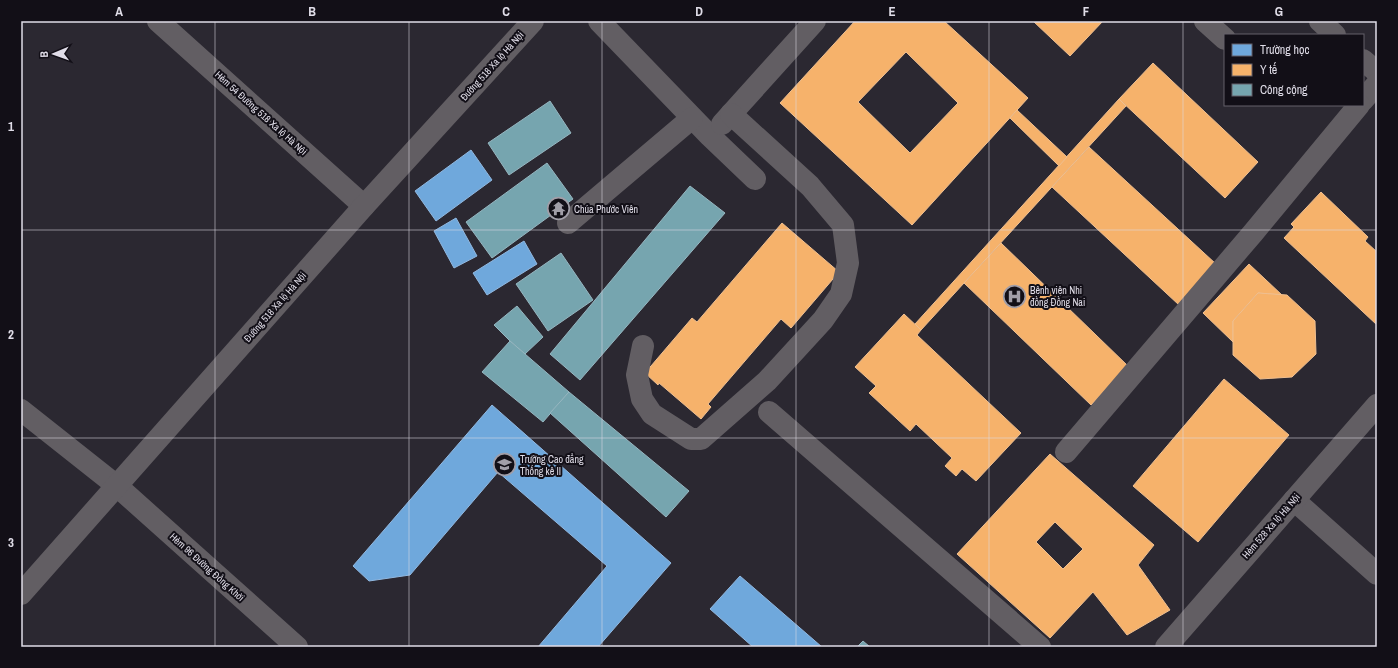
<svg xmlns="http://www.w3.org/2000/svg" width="1398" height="668" font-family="'Archivo Narrow',sans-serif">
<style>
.schools{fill:#6fa8dc;stroke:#91b8e0}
.health{fill:#f6b26b;stroke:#efbf90;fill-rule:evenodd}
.public{fill:#76a5af;stroke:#96b6c0}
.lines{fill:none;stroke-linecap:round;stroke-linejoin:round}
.minor{stroke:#625e63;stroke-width:22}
.grid{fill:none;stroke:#e0dde8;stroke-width:1;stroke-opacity:0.55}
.labels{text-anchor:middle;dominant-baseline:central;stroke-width:4;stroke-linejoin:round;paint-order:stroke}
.street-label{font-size:10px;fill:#e0dde8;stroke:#120f17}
.poi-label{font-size:10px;fill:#e0dde8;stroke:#120f17;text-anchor:start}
.neatline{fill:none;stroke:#e0dde8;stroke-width:1.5}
.grid-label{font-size:13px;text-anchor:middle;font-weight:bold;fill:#e0dde8}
</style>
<rect width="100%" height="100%" fill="#2b2831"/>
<!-- schools -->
<g class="schools">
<path d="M471,150L492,180L436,221L415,191Z"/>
<path d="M456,218L477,256L454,268L434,231Z"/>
<path d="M524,241L537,264L487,295L473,273Z"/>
<path d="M492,405L671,563L598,647H538L607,566L498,472L410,575L369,581L353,566Z"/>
<path d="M740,576L822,647H753L710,609Z"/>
</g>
<!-- health -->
<g class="health">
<path d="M855,21H944L1028,98L912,225L780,103ZM906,52L958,103L910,153L858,102Z"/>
<path d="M1033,21H1103L1070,56Z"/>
<path d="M1153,63L1258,162L1225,198L1119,99Z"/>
<path d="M1119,99L1126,106L921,330L915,324Z"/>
<path d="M1017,110L1067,157L1059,166L1010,118Z"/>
<path d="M1089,147L1216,264L1179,305L1052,187Z"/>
<path d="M1321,192L1368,237L1365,241L1377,252V325L1284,238L1294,227L1291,224Z"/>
<path d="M782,223L839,272L791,328L781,319L708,404L711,407L701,419L659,383L658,385L645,373L692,318L697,322Z"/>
<path d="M1001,243L1128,366L1091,405L964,283Z"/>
<path d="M1249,264L1282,295L1258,293L1233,321V342L1203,313Z"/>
<path d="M1258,293L1287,295L1315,321L1316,354L1292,377L1260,379L1233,355V321Z"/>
<path d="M904,314L921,330L917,335L1021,433L976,481L962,469L956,476L945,466L952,458L916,424L910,431L869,393L876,386L855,367Z"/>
<path d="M1224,379L1289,435L1198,542L1133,486Z"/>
<path d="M1050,454L1154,545L1138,565L1170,610L1127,635L1093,592L1050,638L957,554ZM1055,522L1083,549L1063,569L1036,542Z"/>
</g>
<!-- public -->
<g class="public">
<path d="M550,101L571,133L509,175L488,143Z"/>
<path d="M547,163L573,199L492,258L466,222Z"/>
<path d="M690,186L725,213L580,380L550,354Z"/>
<path d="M561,253L593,300L548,331L516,284Z"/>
<path d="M517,306L543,337L525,354L510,341L494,325Z"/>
<path d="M510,341L569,392L543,422L482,372Z"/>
<path d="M569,392L689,491L666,517L550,413Z"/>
<path d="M863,641L870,647H857Z"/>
</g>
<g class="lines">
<!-- minor -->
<g class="minor">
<path d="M158,21L364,206"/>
<path d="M599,21L710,136L755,179"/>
<path d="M1205,21L1225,39"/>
<path d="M1320,21L1335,35"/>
<path d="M1363,60L1377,72"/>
<path d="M1363,100L1377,84"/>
<path d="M722,124L815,21"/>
<path d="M568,223L692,118"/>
<path d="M643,346L637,375L642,399L652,414L691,439H701L767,381L823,320L841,294L848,263L843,225L810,186L731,114"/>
<path d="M21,410L117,486L297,647"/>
<path d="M769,412L1040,647"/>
<path d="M1066,452L1253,233L1359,105"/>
<path d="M1294,500L1377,574"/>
<path d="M21,594L364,206L533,21"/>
<path d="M1166,647L1377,405"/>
</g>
</g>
<!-- grid -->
<path class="grid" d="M215,21V647M409,21V647M602,21V647M796,21V647M989,21V647M1183,21V647M21,230H1377M21,438H1377"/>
<!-- icons -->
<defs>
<symbol id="temple-ring" viewBox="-11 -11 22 22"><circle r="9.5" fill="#120f17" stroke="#a19ea8" stroke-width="1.5"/><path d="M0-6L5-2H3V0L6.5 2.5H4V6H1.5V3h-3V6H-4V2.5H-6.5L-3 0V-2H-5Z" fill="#a19ea8"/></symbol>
<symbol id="hospital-ring" viewBox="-11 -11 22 22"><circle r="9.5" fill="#120f17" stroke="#a19ea8" stroke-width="1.5"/><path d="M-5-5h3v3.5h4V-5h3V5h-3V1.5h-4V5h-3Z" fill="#a19ea8"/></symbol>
<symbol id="university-ring" viewBox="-11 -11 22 22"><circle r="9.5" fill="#120f17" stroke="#a19ea8" stroke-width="1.5"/><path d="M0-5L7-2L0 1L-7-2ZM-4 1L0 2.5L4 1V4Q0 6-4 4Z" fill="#a19ea8"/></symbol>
</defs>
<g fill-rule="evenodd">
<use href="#temple-ring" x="546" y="196" width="25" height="25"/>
<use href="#hospital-ring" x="1002" y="284" width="25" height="25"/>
<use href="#university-ring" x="492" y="452" width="25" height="25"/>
</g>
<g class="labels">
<!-- street labels -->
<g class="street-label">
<text transform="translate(492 66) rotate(-48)">Đường 518 Xa lộ Hà Nội</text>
<text transform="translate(261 113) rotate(42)">Hẻm 54 Đường 518 Xa lộ Hà Nội</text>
<text transform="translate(275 307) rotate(-49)">Đường 518 Xa lộ Hà Nội</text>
<text transform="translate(1271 526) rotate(-49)">Hẻm 528 Xa lộ Hà Nội</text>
<text transform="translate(207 567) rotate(42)">Hẻm 96 Đường Đồng Khởi</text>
</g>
<!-- poi labels -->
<g class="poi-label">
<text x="574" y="209">Chúa Phước Viên</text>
<text x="1030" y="290">Bệnh viện Nhi<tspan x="1030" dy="12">đồng Đồng Nai</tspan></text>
<text x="520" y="459">Trường Cao đẳng<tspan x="520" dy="12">Thống kê II</tspan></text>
</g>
</g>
<!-- border -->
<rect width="1398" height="668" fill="none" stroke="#120f17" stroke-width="44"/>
<!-- legend -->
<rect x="1224" y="34" width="140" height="72" fill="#120f17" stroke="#64616b"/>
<rect x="1232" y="44" width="20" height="12" fill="#6fa8dc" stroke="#64616b"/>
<text x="1260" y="54" font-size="12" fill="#e0dde8">Trường học</text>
<rect x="1232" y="64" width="20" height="12" fill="#f6b26b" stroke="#64616b"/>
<text x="1260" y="74" font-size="12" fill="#e0dde8">Y tế</text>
<rect x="1232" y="84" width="20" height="12" fill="#76a5af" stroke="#64616b"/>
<text x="1260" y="94" font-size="12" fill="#e0dde8">Công cộng</text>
<!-- north arrow -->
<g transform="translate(54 54) rotate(268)" stroke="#120f17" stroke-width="3" paint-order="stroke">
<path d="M0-3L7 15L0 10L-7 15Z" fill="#e0dde8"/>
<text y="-6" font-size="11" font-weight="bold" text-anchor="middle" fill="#e0dde8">B</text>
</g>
<rect x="22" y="22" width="1354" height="624" class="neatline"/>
<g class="grid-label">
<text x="119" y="16">A</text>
<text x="312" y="16">B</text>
<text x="506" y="16">C</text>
<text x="699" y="16">D</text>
<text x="892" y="16">E</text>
<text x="1086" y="16">F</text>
<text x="1279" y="16">G</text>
<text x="11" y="131">1</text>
<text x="11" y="339">2</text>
<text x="11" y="547">3</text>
</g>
</svg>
